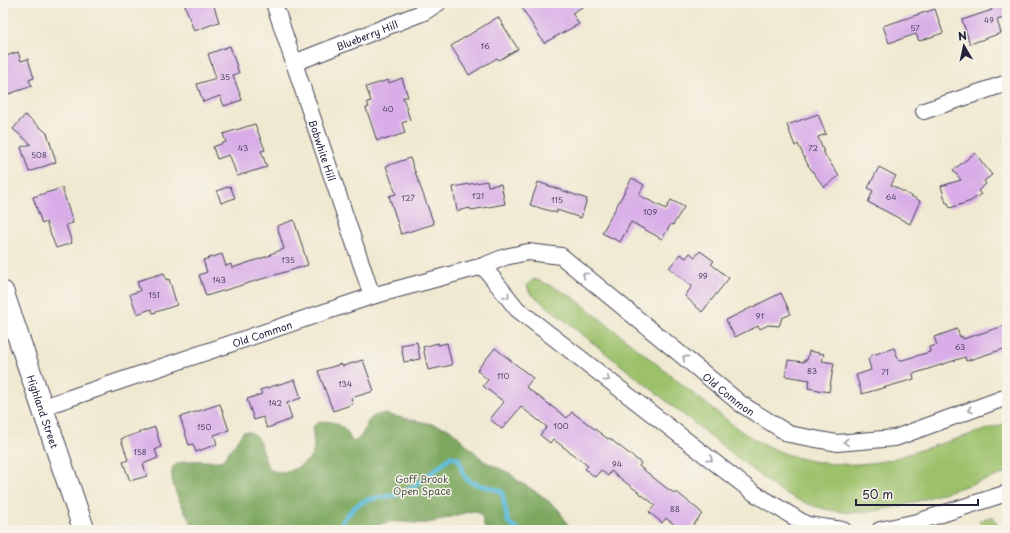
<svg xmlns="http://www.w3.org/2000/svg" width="1010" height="533" font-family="'Playpen Sans',sans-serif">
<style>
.green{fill:#9cc16b;stroke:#5f7253}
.forest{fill:#7da75f;stroke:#50644d}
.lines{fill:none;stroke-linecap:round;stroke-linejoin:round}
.stream{stroke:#5cbcda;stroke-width:5}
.building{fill:#d9aee8}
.minor-casing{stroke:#414052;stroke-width:18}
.major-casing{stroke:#414052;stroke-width:23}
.minor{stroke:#fff;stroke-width:16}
.major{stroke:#fff;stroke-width:21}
.oneway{stroke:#9c9ca7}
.labels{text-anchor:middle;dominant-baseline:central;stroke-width:3;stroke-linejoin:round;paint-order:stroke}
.number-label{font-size:8px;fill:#504566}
.street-label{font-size:10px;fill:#22223b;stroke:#f7f3e8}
.park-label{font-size:10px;fill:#4d5a4c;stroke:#f7f3e8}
</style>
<rect width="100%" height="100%" fill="#f7f3e8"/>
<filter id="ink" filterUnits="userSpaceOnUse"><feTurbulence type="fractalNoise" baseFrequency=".025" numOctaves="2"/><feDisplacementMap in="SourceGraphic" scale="8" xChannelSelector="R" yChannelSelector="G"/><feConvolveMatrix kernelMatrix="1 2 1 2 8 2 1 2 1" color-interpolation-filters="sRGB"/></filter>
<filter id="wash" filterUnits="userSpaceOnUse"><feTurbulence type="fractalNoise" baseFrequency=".012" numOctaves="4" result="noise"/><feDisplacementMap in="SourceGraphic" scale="16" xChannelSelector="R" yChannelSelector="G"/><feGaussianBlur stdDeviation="0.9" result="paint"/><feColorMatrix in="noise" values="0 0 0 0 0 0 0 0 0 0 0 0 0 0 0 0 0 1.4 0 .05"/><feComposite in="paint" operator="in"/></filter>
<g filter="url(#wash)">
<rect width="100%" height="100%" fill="#f0e9d1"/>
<!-- green -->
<g class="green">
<path d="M534,279L552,286L574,298L738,429C784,461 834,471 889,460L1007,423V473C983,481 958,488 934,496C871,516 832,523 773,486L529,292L527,285Z"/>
<path d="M993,516L999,530H983L979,521Z"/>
</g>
<!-- forest -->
<path class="forest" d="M384,414L432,424L450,429L484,461L511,474L517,480L541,495L559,510L571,530H485L482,516L475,511C458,513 443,521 427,523C409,525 387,515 373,530H195C187,514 167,485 173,467C186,456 207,464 223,460L243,432C262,429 262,455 268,467C279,479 305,467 312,455C316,446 312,436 313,427C321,417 337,422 345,429C349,433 349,439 354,442C370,433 362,414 384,414Z"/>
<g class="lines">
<!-- stream -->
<path class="stream" d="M337,530C344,519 352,506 365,501C377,496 391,498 404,492C421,483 436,469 451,457L458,458C461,464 461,468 463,473C469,488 491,485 502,492L508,522L518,530"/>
</g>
<g id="blocks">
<!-- building -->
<g class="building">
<path d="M184,3H213L219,22L194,31Z"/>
<path d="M519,3H589L572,13L579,24L544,43Z"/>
<path d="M989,3H1007V17L997,20L1001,33L970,44L962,20L992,10Z"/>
<path d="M935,9L943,33L919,41L916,34L889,43L883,26Z"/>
<path d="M498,17L518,49L499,60L497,58L469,75L451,46Z"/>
<path d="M230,46L239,73L233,75L242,100L224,106L220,96L203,102L197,84L216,78L208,54Z"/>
<path d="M18,52L21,61L28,59L34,78L29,80L32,86L3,96V57Z"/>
<path d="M402,78L408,97H403L410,120L402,123L405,133L384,140L383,138L377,141L366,108L369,107L367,102L371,101L366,87L388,80L389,83Z"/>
<path d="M818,114L826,134L818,137L825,155L839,176L824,187L808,165L798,144L795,146L787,125Z"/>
<path d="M25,115L47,133L56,162L29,172L21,147L31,144L13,129Z"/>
<path d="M255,124L265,150L261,151L267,167L237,176L231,159L229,155L217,159L213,147L226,142L223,134Z"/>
<path d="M975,153L992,175L984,181L986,184L978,191L981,194L971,201L950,208L948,203H946L941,186L961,180L953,170Z"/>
<path d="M410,158L434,224L401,234L389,196L396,194L386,166Z"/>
<path d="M879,167L896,176L891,185L920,201L910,224L868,202L873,191L868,188Z"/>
<path d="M632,178L644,185L639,195L666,209L671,200L684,207L673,225L671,224L662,239L631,222L620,242L602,233Z"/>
<path d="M487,181L488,186L501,184L505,204L471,210L470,208L457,211L453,187Z"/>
<path d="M538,182L587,199L581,218L557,210V213L530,205Z"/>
<path d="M230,186L235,198L221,203L217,191Z"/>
<path d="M62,188L73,223L66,225L72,243L56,248L46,222L42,224L33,197Z"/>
<path d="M294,220L308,265L206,296L199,275L207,272L203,260L222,254L226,266L231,264L232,268L271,255L270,254L284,249L277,226Z"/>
<path d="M700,251L714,261L711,264L729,278L702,312L685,296L692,286L669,268L680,254L686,258L690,253L695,257Z"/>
<path d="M164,273L166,280L169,279L177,305L153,313L151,309L137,314L130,294L140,291L137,281Z"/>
<path d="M781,293L791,314L782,318L779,326L768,325L760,329L758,326L735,337L726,320Z"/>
<path d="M1007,325V348L966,361L965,357L913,374L914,379L862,394L856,375L871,370L868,359L872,355L894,348L899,361L930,352L929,347L937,345L934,337L943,334L957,329L960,337L962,336L963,339Z"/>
<path d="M417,342L420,359L404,362L401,345Z"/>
<path d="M438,343V345L447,343L452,365L428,370L423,347Z"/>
<path d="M495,348L533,378L526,387L567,418L572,412L608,439L609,438L641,463L639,466L665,487L674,493H678L700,511L702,514L689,530H681L666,518L662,523L649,512L655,505L611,471L608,476L601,470L595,477L585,469L588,466L553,439L550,443L540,435L547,427L521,407L502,429L490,419L504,402L483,386L488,380L477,370Z"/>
<path d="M809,351L824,354L822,361L834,363L829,392L808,388L810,380L785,376L788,360L804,362V360H807Z"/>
<path d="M363,360L374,391L351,398L353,404L333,411L318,371L341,364L343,366Z"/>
<path d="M293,380H295L301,398L287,403L292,419L267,428L263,417L254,420L247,399L262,394L260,390Z"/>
<path d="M220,404L229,430L214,435L217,444L196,452L193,444L189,445L180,417Z"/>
<path d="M155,427L161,447L155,450L158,458L143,464L147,476L130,481L123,462L128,460L121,439Z"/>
</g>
</g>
</g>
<g filter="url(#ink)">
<use href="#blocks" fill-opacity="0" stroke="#414052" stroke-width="1"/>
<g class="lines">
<defs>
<g id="minor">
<path id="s1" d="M274,3L372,296"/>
<path id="s2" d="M294,63L424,12L438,3"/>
<path d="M924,111L1007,83"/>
<path d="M483,266L517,309L754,493L807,525L843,530"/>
<path id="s3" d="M43,407L372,296L483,266L505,257L528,252L561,256L741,404L789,434L837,443L895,438L1007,397"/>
<path d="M880,530L917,522L1007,493"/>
</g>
<g id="major">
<path id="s4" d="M3,292L84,530"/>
</g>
</defs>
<!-- minor casing -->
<use href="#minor" class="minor-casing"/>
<!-- major casing -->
<use href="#major" class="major-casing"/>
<!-- minor -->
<use href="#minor" class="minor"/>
<!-- major -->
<use href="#major" class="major"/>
</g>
<!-- one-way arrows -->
<defs><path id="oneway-chevron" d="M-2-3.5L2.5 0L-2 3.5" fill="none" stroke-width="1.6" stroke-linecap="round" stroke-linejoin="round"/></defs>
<g class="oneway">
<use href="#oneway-chevron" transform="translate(585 275) rotate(-141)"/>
<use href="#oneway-chevron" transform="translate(507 296) rotate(51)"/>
<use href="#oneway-chevron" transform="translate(685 358) rotate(-141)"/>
<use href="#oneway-chevron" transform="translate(607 379) rotate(38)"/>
<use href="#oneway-chevron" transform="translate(970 410) rotate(160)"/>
<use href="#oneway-chevron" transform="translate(846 442) rotate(176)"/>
<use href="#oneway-chevron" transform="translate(710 459) rotate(38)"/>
</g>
</g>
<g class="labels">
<!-- number labels -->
<g class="number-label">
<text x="989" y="20">49</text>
<text x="915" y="28">57</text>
<text x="485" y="46">16</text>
<text x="225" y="77">35</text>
<text x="388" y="109">40</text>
<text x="243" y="148">43</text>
<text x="813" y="148">72</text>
<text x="39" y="155">508</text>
<text x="478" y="196">121</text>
<text x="891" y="197">64</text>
<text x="408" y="198">127</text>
<text x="557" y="200">115</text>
<text x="650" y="212">109</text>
<text x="288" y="260">135</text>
<text x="703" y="276">99</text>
<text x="219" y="280">143</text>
<text x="154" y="295">151</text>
<text x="760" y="316">91</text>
<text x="960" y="347">63</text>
<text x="812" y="371">83</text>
<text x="885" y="372">71</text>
<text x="503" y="376">110</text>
<text x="345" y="384">134</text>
<text x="275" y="403">142</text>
<text x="561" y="426">100</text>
<text x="204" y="427">150</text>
<text x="140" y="452">158</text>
<text x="617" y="464">94</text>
<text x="675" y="509">88</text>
</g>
<!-- street labels -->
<g class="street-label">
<text stroke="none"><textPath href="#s2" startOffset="78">Blueberry Hill</textPath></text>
<text stroke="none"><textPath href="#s1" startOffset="155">Bobwhite Hill</textPath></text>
<text stroke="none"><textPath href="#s3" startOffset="231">Old Common</textPath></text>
<text stroke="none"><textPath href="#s3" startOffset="760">Old Common</textPath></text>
<text stroke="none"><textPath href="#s4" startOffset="126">Highland Street</textPath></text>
</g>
<!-- park labels -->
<g class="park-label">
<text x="422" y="478">Goff Brook<tspan x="422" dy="12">Open Space</tspan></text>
</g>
</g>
<!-- margin -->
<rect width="1010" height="533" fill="none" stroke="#f7f3e8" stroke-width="16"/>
<!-- north arrow -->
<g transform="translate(964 46) rotate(351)" stroke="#f7f3e8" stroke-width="3" paint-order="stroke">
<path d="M0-3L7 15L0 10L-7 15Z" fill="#22223b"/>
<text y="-6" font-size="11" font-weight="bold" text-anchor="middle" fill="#22223b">N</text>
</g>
<!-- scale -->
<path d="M856 499v6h122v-6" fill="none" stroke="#22223b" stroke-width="2"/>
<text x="862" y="499" font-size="12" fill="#22223b" stroke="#f7f3e8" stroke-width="3" paint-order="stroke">50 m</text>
</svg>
